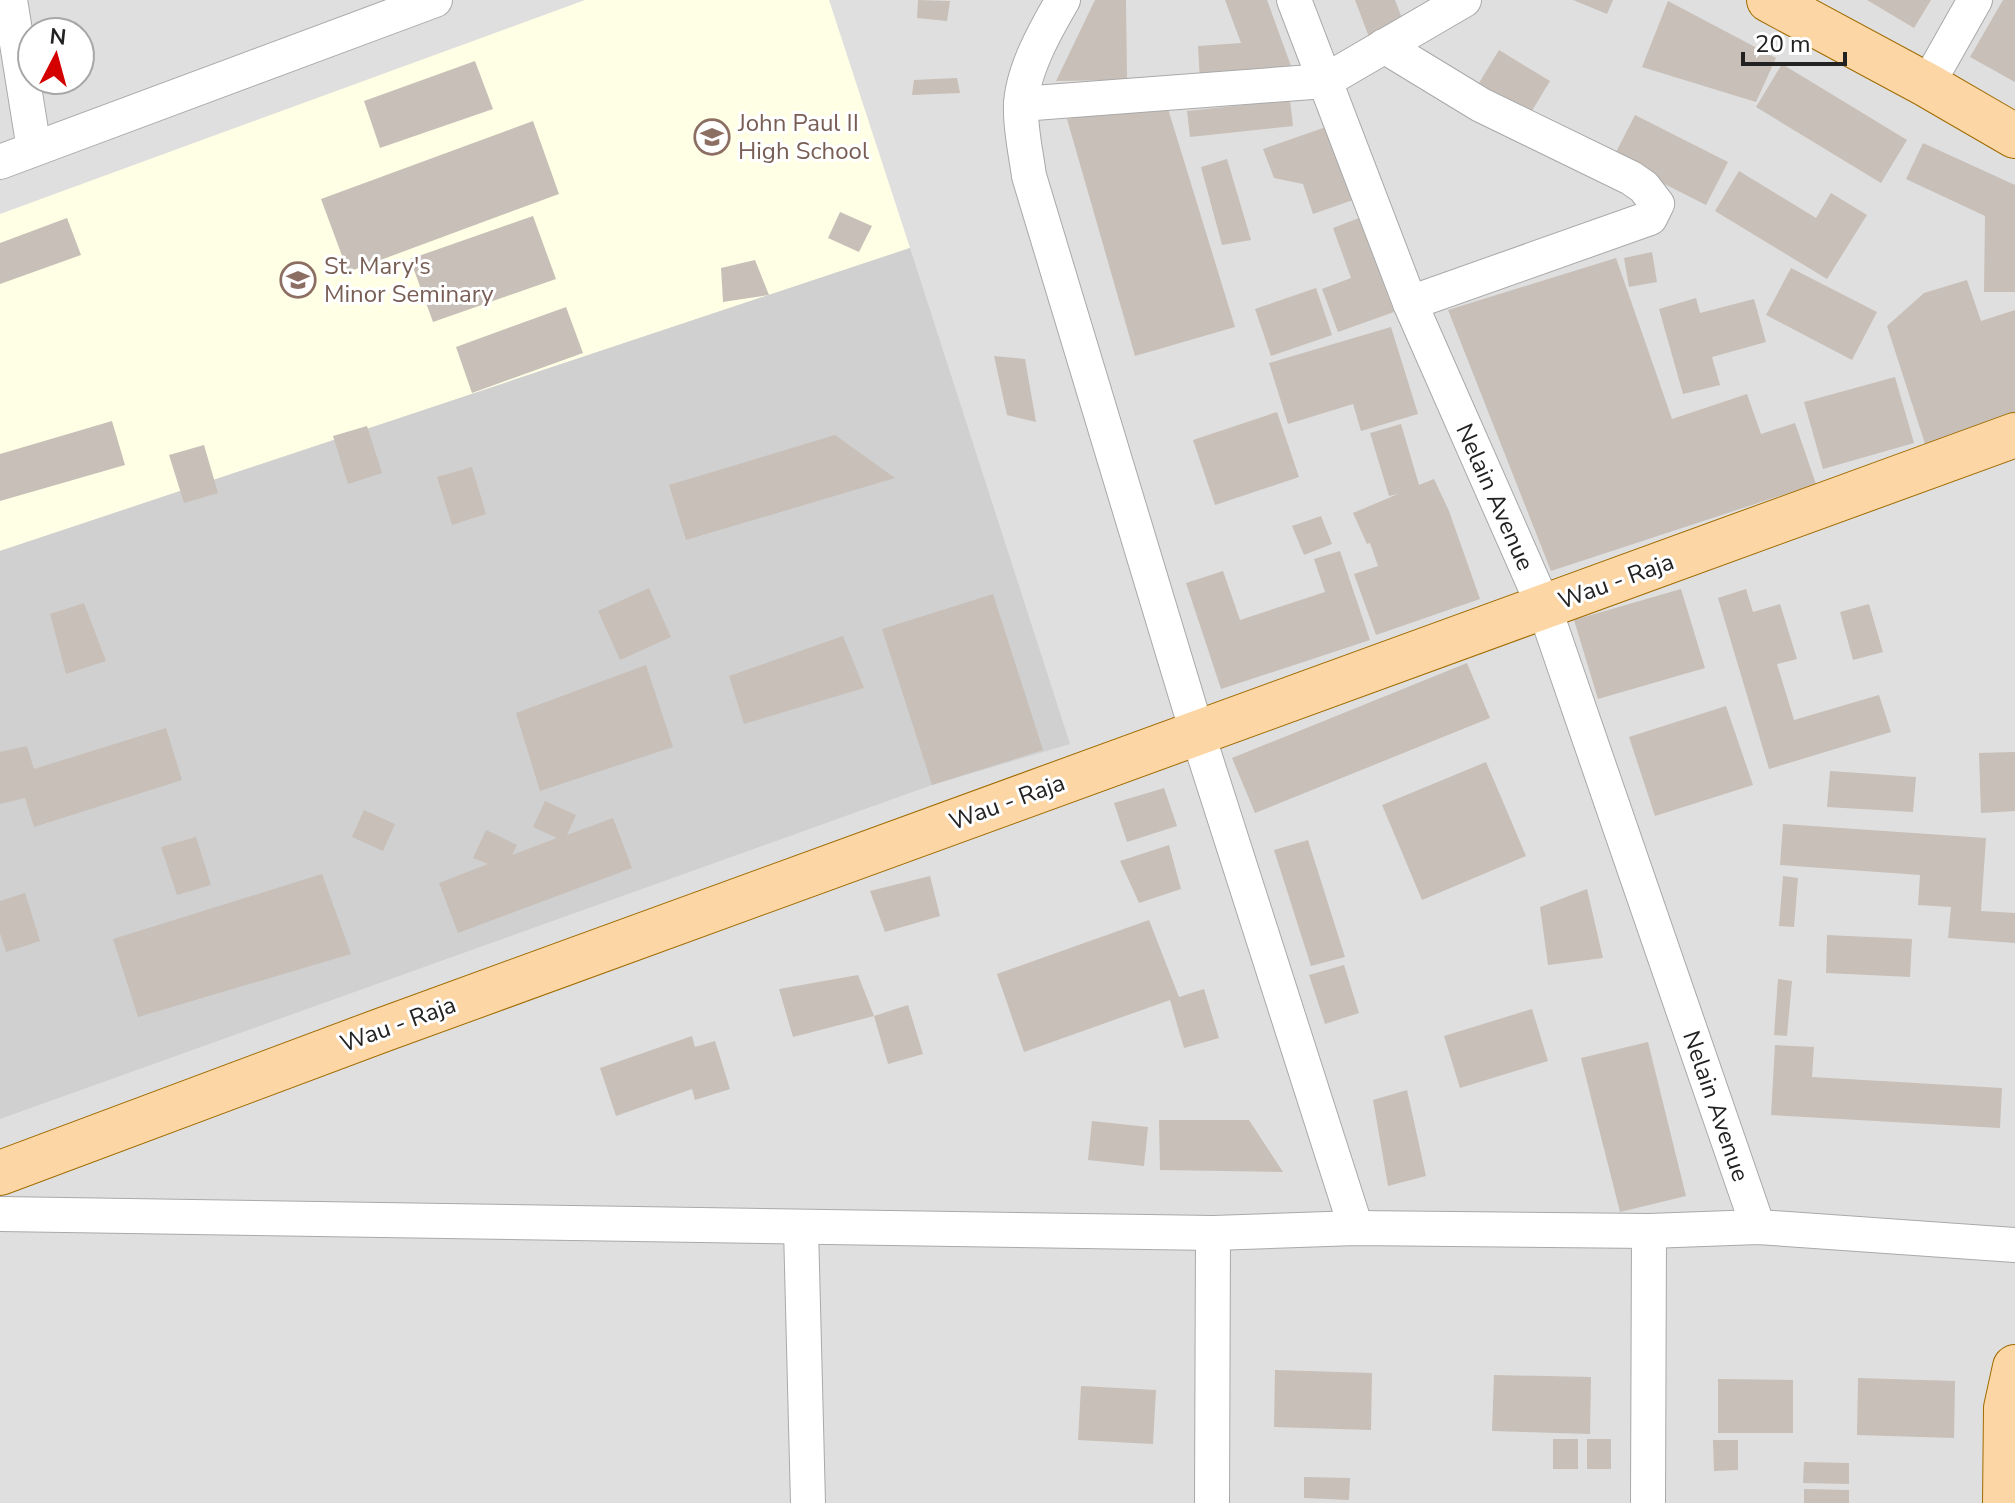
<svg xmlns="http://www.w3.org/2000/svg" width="2015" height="1503" font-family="'Nunito Sans',sans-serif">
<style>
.residential{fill:#e0dfdf;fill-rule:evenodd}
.education{fill:#ffffe5}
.religious{fill:#d0d0d0}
.building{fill:#c7bfb8}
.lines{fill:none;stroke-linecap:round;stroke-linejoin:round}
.street-casing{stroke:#a9a9a9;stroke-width:36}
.primary-casing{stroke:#a06b00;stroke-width:46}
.street{stroke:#fff;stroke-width:34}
.primary{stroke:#fcd6a4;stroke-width:44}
.labels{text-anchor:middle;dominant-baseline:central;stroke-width:6;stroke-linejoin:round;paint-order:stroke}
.education-label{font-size:24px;fill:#785e54;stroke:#fff;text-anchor:start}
.street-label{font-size:24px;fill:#222;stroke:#fff}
</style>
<rect width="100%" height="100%" fill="#f2efe9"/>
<!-- residential -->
<path class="residential" d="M0,0H2015V1503H0ZM32,32H80V80H32Z"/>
<!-- education -->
<path class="education" d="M585,0H829L910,248L0,551V214Z"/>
<!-- religious -->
<path class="religious" d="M910,248L1070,744L932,785L0,1119V551Z"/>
<!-- building -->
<g class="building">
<path d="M918,0L950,1L947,21L917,18Z"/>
<path d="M1095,0H1126L1127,80L1056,81Z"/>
<path d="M1225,0H1267L1295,77L1200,82L1198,46L1241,43Z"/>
<path d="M1355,0H1395L1403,21L1369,37Z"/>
<path d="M1573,0H1613L1607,14Z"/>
<path d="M1867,0H1931L1914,28Z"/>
<path d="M2003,0H2015V82L1970,57Z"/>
<path d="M1668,1L1776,58L1756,102L1642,67Z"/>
<path d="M1499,50L1550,81L1530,114L1479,83Z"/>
<path d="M475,61L493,109L380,148L364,101Z"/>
<path d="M1782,64L1907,140L1881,183L1756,107Z"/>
<path d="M957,78L960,93L912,95L914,80Z"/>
<path d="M1165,99L1235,327L1135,356L1067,119Z"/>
<path d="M1290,100L1293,126L1190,137L1187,111Z"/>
<path d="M1635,115L1728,162L1706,205L1613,158Z"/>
<path d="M533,121L559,194L348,272L321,199Z"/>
<path d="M1326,127L1353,200L1313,214L1303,184L1274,178L1263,149Z"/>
<path d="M1923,143L2015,185V292H1984L1985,216L1906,179Z"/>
<path d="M1227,159L1251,240L1222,245L1201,167Z"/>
<path d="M1739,171L1816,218L1831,193L1867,215L1827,279L1715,211Z"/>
<path d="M840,212L872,226L859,252L828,238Z"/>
<path d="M533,216L556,279L433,322L410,259Z"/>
<path d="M67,218L81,255L0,284V243Z"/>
<path d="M1359,218L1394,312L1338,332L1322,289L1351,278L1333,228Z"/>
<path d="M1652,252L1657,282L1629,287L1624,258Z"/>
<path d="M1616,258L1672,419L1747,394L1761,434L1795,423L1816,484L1551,571L1448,310Z"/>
<path d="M755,260L769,295L723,302L721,268Z"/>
<path d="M1791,268L1877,312L1852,360L1766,315Z"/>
<path d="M1967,280L1981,321L2015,310V420L1926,447L1887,326L1924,293Z"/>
<path d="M1316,288L1332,335L1271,356L1255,309Z"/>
<path d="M1696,298L1700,313L1754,299L1766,342L1712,357L1720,385L1683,394L1659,309Z"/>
<path d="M566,307L583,353L472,393L456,347Z"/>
<path d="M1391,327L1418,414L1361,431L1353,404L1288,424L1269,363Z"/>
<path d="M994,356L1025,359L1036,422L1007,415Z"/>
<path d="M1895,377L1914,443L1823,469L1804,402Z"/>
<path d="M1277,412L1299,477L1215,505L1193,440Z"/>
<path d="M112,421L125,465L0,501V454Z"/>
<path d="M1401,424L1419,485L1434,479L1449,511L1480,599L1376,635L1354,574L1378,566L1370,543L1367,544L1353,513L1398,494L1389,496L1370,433Z"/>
<path d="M367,426L382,473L348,484L333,436Z"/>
<path d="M835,435L895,478L686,540L669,485Z"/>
<path d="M204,445L218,493L184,503L169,455Z"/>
<path d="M472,467L486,514L452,525L437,477Z"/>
<path d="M1321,516L1332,544L1304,555L1292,526Z"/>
<path d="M1340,551L1370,640L1221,689L1186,583L1223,571L1240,620L1325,592L1314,559Z"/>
<path d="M649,588L671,637L620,660L598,611Z"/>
<path d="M1681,589L1705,668L1598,699L1574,620Z"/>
<path d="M1746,589L1753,612L1780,604L1797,659L1777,664L1794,720L1879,695L1891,732L1769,769L1718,598Z"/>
<path d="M993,594L1043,750L932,785L882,629Z"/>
<path d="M84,603L106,661L66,674L50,614Z"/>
<path d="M1869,604L1883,652L1853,660L1840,612Z"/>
<path d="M843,636L864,688L744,724L729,676Z"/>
<path d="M1467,663L1490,718L1255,813L1232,758Z"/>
<path d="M646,665L673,747L540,791L516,713Z"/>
<path d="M1726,706L1753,785L1655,816L1629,737Z"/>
<path d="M166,728L182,780L34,827L25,798L0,804V752L27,746L34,769Z"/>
<path d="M2015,752V811L1981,813L1979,753Z"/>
<path d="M1486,762L1526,856L1422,900L1382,805Z"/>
<path d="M1830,771L1916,777L1913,812L1827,807Z"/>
<path d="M1164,788L1177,826L1127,842L1114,803Z"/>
<path d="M545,801L576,815L567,835L613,818L632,868L458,933L439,883L488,864L473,858L486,830L517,845L512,855L557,838L533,827Z"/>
<path d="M364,810L395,824L383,851L352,837Z"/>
<path d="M1783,824L1986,838L1981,911L2015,913V943L1948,938L1951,907L1918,905L1920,875L1780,865Z"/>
<path d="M196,837L211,885L177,895L161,847Z"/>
<path d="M1308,840L1345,957L1311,966L1274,850Z"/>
<path d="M1169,845L1181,889L1139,903L1120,861Z"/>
<path d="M322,874L351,954L138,1017L113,939Z"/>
<path d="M930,876L940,916L885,932L870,891Z"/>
<path d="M1783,876L1798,878L1794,927L1779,926Z"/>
<path d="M1587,889L1603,958L1548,965L1540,907Z"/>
<path d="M25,893L40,941L6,952L0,933V901Z"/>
<path d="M1149,920L1179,997L1204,989L1219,1038L1184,1048L1170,1000L1024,1052L997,974Z"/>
<path d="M1827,935L1912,939L1910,977L1826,973Z"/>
<path d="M1344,965L1359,1013L1325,1024L1309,975Z"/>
<path d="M858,975L874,1016L908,1005L923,1054L888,1064L874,1016L793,1037L779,989Z"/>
<path d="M1778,979L1792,981L1787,1036L1774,1035Z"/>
<path d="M1532,1009L1548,1061L1460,1088L1444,1036Z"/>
<path d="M692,1036L695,1047L715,1041L730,1089L695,1100L692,1089L616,1116L600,1068Z"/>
<path d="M1648,1042L1686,1196L1620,1212L1581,1058Z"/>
<path d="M1775,1045L1814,1047L1812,1077L2002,1088L2000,1128L1771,1115Z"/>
<path d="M1407,1090L1426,1176L1388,1186L1373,1100Z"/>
<path d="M1159,1120H1249L1283,1172L1160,1170Z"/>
<path d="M1092,1121L1148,1127L1144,1166L1088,1160Z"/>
<path d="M1275,1370L1372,1373L1371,1430L1274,1427Z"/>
<path d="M1494,1375L1591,1377L1590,1434L1492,1431Z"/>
<path d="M1858,1378L1955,1381L1954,1438L1857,1435Z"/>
<path d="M1718,1379L1793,1380V1433H1718Z"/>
<path d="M1081,1386L1156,1390L1153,1444L1078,1440Z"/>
<rect x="1553" y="1439" width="25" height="30"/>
<rect x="1587" y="1439" width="24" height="30"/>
<path d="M1713,1440H1738V1470L1714,1471Z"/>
<path d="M1804,1462L1849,1463V1484L1803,1483Z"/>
<path d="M1304,1477L1350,1478L1349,1500L1304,1498Z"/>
<path d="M1804,1489L1849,1490V1503H1804Z"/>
</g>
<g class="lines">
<defs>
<g id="street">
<path d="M10,0L34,149"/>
<path d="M1063,0C1046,29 1022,71 1021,106C1020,128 1026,153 1029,176L1197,732L1356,1228"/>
<path d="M1294,0L1410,303L1544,607L1758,1227"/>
<path d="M1384,46L1481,105L1631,178L1644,187L1657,204L1650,218L1410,303"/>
<path d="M1927,85L1975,0"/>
<path d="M1021,104L1325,81L1464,0"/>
<path d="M0,162L435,0"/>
<path d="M0,1214L1213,1233L1356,1228L1649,1231L1758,1227L2015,1245"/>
<path d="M801,1228L808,1503"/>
<path d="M1212,1503L1213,1233"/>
<path d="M1648,1503L1649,1231"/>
</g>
<g id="primary">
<path d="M1769,0L1927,85L2015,136"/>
<path d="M0,1173L385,1029L2015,435"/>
<path d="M2005,1503L2006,1408L2015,1367"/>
</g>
</defs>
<!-- street casing -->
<use href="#street" class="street-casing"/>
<!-- primary casing -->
<use href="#primary" class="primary-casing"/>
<!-- street -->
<use href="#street" class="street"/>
<!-- primary -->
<use href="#primary" class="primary"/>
</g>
<!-- icons -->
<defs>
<symbol id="school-ring" viewBox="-11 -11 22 22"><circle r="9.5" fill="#fff" stroke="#8d6e63" stroke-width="1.5"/><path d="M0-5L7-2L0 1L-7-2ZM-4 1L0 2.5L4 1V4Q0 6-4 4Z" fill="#8d6e63"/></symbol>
<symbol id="university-ring" viewBox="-11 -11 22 22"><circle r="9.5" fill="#fff" stroke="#8d6e63" stroke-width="1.5"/><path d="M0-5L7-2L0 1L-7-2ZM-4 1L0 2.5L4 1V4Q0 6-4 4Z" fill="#8d6e63"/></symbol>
</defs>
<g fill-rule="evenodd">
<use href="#school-ring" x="692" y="117" width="40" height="40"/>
<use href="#university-ring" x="278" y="260" width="40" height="40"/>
</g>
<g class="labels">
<!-- education labels -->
<g class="education-label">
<text x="738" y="123">John Paul II<tspan x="738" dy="28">High School</tspan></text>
<text x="324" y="266">St. Mary's<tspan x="324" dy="28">Minor Seminary</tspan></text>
</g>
<!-- street labels -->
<g class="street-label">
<text transform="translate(1495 497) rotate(66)">Nelain Avenue</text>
<text transform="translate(1616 581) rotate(-20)">Wau - Raja</text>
<text transform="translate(1007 802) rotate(-20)">Wau - Raja</text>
<text transform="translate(398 1024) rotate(-20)">Wau - Raja</text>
<text transform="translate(1716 1106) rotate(71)">Nelain Avenue</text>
</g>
</g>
<!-- north arrow -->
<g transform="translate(56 56) rotate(6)"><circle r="38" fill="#ffffff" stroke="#a7a7a7" stroke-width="2"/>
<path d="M0-6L14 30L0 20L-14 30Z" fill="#d40000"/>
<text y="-12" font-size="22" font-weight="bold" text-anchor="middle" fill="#222222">N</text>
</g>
<!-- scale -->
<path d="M1743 52v12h102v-12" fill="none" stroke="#222222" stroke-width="4"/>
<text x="1755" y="52" font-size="24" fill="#222222" stroke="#ffffff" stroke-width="6" paint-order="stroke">20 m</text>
</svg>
